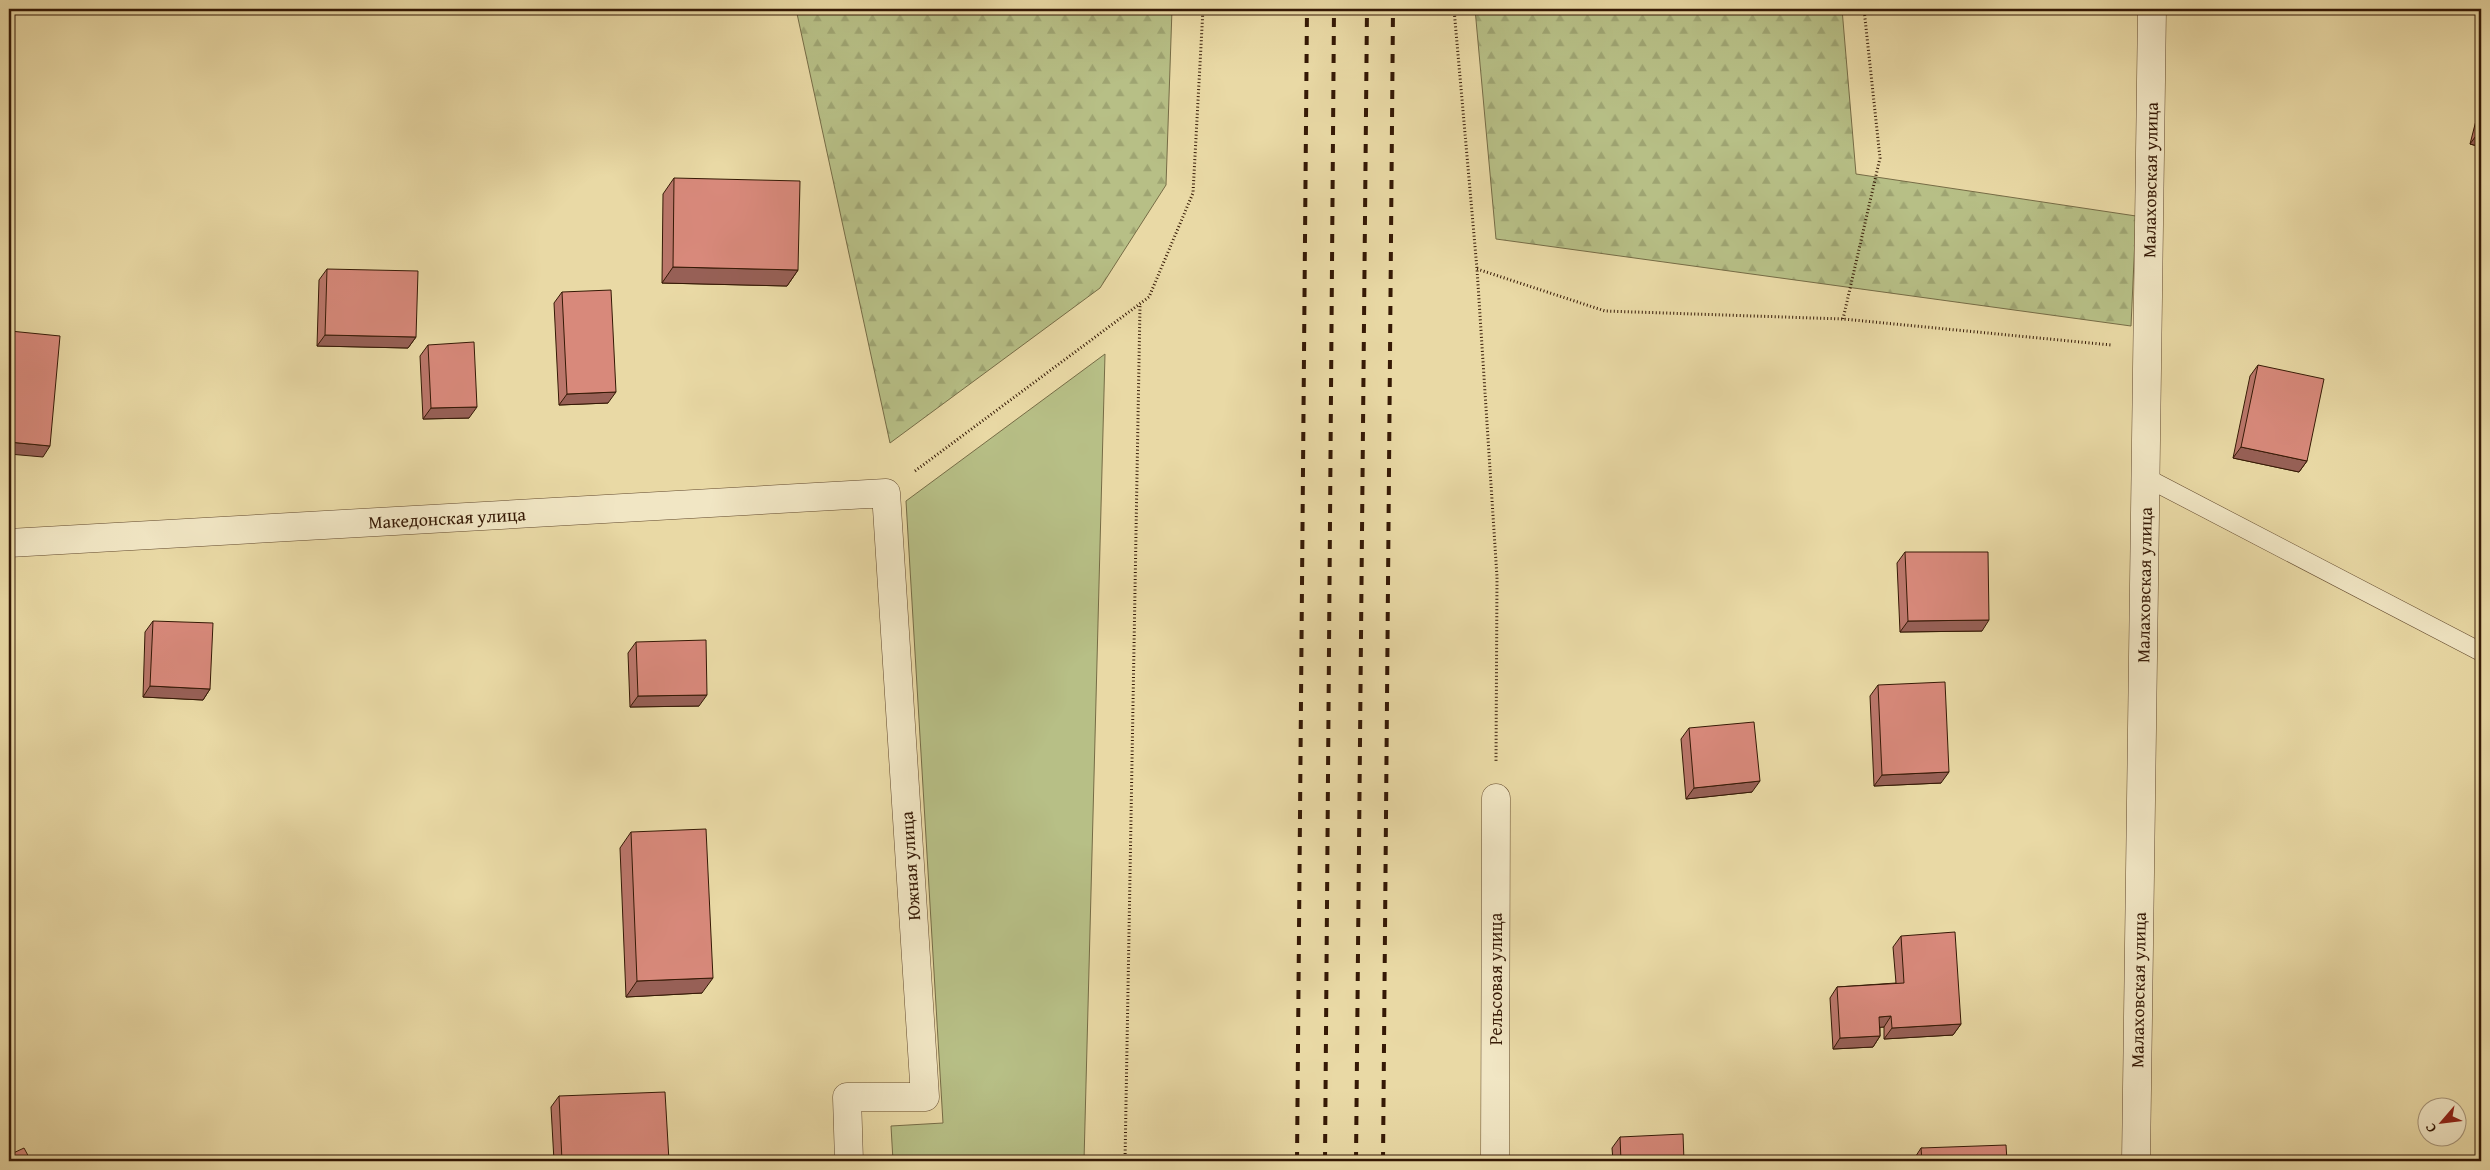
<svg xmlns="http://www.w3.org/2000/svg" width="2490" height="1170" font-family="'Gentium Book Plus',serif">
<style>
.grass{fill:#b7bf86;stroke:#766c46}
.forest{fill:url(#forest-firs);stroke:#766c46}
.lines{fill:none;stroke-linecap:round;stroke-linejoin:round}
.service-casing{stroke:#62492d;stroke-width:19}
.minor-casing{stroke:#62492d;stroke-width:29}
.path{stroke:#351905;stroke-width:3;stroke-dasharray:1 2.5;stroke-linecap:butt}
.service{stroke:#f1e6c4;stroke-width:18}
.minor{stroke:#f1e6c4;stroke-width:28}
.rail{stroke:#351905;stroke-width:4;stroke-dasharray:9 9;stroke-linecap:butt}
.wall{fill:#ba766a;stroke:#351905}
.shaded-wall{fill:#976056;stroke:#351905}
.building{fill:#d8897b;stroke:#351905}
.labels{text-anchor:middle;dominant-baseline:central;stroke-width:5;stroke-linejoin:round;paint-order:stroke}
.street-label{font-size:18px;fill:#351905;stroke:#f1e6c4}
</style>
<defs>
<pattern id="forest-firs" width="22" height="20" patternUnits="userSpaceOnUse" patternTransform="scale(1.25)"><rect width="22" height="20" fill="#b7bf86"/><path d="M5 1l3.5 6h-7zM16 11l3.5 6h-7z" fill="#9ea472"/></pattern>
</defs>
<rect width="100%" height="100%" fill="#e9d9a5"/>
<filter id="stains"><feTurbulence type="fractalNoise" baseFrequency=".004" numOctaves="4"/><feColorMatrix values="0 0 0 0 .2 0 0 0 0 .09 0 0 0 0 .02 0 0 0 .5 -.17"/></filter>
<radialGradient id="worn" r=".72"><stop offset=".6" stop-color="#630" stop-opacity="0"/><stop offset="1" stop-color="#630" stop-opacity=".3"/></radialGradient>
<!-- grass -->
<path class="grass" d="M1105,354L1084,1161H893L891,1126L943,1123L906,501Z"/>
<!-- forest -->
<g class="forest">
<path d="M796,9H1172L1166,185L1100,288L890,443Z"/>
<path d="M1475,9H1842L1856,174L2136,216L2131,326L1496,239Z"/>
</g>
<g class="lines">
<defs>
<path id="service" d="M2145,477L2481,652"/>
<g id="minor">
<path d="M9,543L886,493L925,1097H847L849,1161"/>
<path d="M1495,1161L1496,798"/>
<path d="M2136,1161L2152,9"/>
</g>
</defs>
<!-- service casing -->
<use href="#service" class="service-casing"/>
<!-- minor casing -->
<use href="#minor" class="minor-casing"/>
<!-- path -->
<g class="path">
<path d="M1454,9L1477,269L1497,577L1496,762"/>
<path d="M1477,269L1605,311L1843,319L2111,345"/>
<path d="M1843,319L1880,158L1864,9"/>
<path d="M915,471L1149,297L1193,193L1203,9"/>
<path d="M1125,1161L1140,305"/>
</g>
<!-- service -->
<use href="#service" class="service"/>
<!-- minor -->
<use href="#minor" class="minor"/>
<!-- rail -->
<g class="rail">
<path d="M1297,1161L1307,9"/>
<path d="M1325,1161L1334,9"/>
<path d="M1356,1161L1367,9"/>
<path d="M1383,1161L1393,9"/>
</g>
</g>
<!-- wall -->
<g class="wall">
<path d="M2481,101V147L2470,144Z"/>
<path d="M674,178L798,270L787,286L662,283L663,194Z"/>
<path d="M327,269L416,337L408,348L317,346L319,280Z"/>
<path d="M562,292L608,403L559,405L554,303Z"/>
<path d="M428,345L469,418L423,419L420,356Z"/>
<path d="M2258,365L2307,461L2299,472L2233,458L2250,376Z"/>
<path d="M1905,552L1982,631L1900,632L1897,563Z"/>
<path d="M153,621L210,689L203,700L143,697L145,632Z"/>
<path d="M636,642L699,706L630,707L628,653Z"/>
<path d="M1878,685L1941,783L1874,786L1870,696Z"/>
<path d="M1689,728L1752,792L1686,799L1681,739Z"/>
<path d="M631,832L702,993L626,997L620,848Z"/>
<path d="M1901,936L1961,1024L1953,1035L1884,1039V1027H1880V1036L1873,1047L1833,1049L1830,998L1837,987L1896,983L1893,947Z"/>
<path d="M559,1096L669,1161H554L551,1107Z"/>
<path d="M1620,1137L1684,1161H1613L1612,1148Z"/>
<path d="M1921,1148L2007,1161H1914V1159Z"/>
</g>
<!-- shaded-wall -->
<g class="shaded-wall">
<path d="M2478,133L2481,134V147L2470,144Z"/>
<path d="M673,267L798,270L787,286L662,283Z"/>
<path d="M325,335L416,337L408,348L317,346Z"/>
<path d="M616,392L608,403L559,405L567,394Z"/>
<path d="M477,407L469,418L423,419L431,408Z"/>
<path d="M9,442L50,446L43,457L9,454Z"/>
<path d="M2241,447L2307,461L2299,472L2233,458Z"/>
<path d="M1989,620L1982,631L1900,632L1908,621Z"/>
<path d="M150,686L210,689L203,700L143,697Z"/>
<path d="M707,695L699,706L630,707L638,696Z"/>
<path d="M1949,772L1941,783L1874,786L1882,775Z"/>
<path d="M1760,781L1752,792L1686,799L1694,788Z"/>
<path d="M713,978L702,993L626,997L637,981Z"/>
<path d="M1891,1016L1884,1027L1871,1028L1879,1017Z"/>
<path d="M1961,1024L1953,1035L1884,1039L1892,1028Z"/>
<path d="M1880,1036L1873,1047L1833,1049L1840,1038Z"/>
</g>
<!-- building -->
<g class="building">
<path d="M2481,119V134L2478,133Z"/>
<path d="M674,178L800,181L798,270L673,267Z"/>
<path d="M327,269L418,271L416,337L325,335Z"/>
<path d="M611,290L616,392L567,394L562,292Z"/>
<path d="M10,331L60,336L50,446L9,442V342Z"/>
<path d="M474,342L477,407L431,408L428,345Z"/>
<path d="M2258,365L2324,379L2307,461L2241,447Z"/>
<path d="M1905,552H1988L1989,620L1908,621Z"/>
<path d="M153,621L213,623L210,689L150,686Z"/>
<path d="M706,640L707,695L638,696L636,642Z"/>
<path d="M1945,682L1949,772L1882,775L1878,685Z"/>
<path d="M1754,722L1760,781L1694,788L1689,728Z"/>
<path d="M706,829L713,978L637,981L631,832Z"/>
<path d="M1955,932L1961,1024L1892,1028L1891,1016L1879,1017L1880,1036L1840,1038L1837,987L1904,983L1901,936Z"/>
<path d="M665,1092L669,1161H562L559,1096Z"/>
<path d="M1683,1134L1684,1161H1621L1620,1137Z"/>
<path d="M2006,1145L2007,1161H1922L1921,1148Z"/>
<path d="M24,1148L31,1161H9V1155Z"/>
</g>
<g class="labels">
<!-- street labels -->
<g class="street-label">
<text transform="translate(2150 180) rotate(-89)">Малаховская улица</text>
<text transform="translate(447 518) rotate(-3)">Македонская улица</text>
<text transform="translate(2144 585) rotate(-89)">Малаховская улица</text>
<text transform="translate(910 866) rotate(-94)">Южная улица</text>
<text transform="translate(1495 979) rotate(-90)">Рельсовая улица</text>
<text transform="translate(2138 990) rotate(-89)">Малаховская улица</text>
</g>
</g>
<!-- margin -->
<rect width="2490" height="1170" fill="none" stroke="#e9d9a5" stroke-width="30"/>
<rect x="10" y="10" width="2470" height="1150" fill="none" stroke="#351905" stroke-width="2.5"/>
<rect x="15" y="15" width="2460" height="1140" fill="none" stroke="#351905"/>
<!-- north arrow -->
<g transform="translate(2442 1122) rotate(242)"><circle r="24" fill="#f1e6c4" stroke="#a69478"/>
<path d="M0-4L9 19L0 12L-9 19Z" fill="#8f2418"/>
<text y="-8" font-size="14" font-weight="bold" text-anchor="middle" fill="#351905">С</text>
</g>
<rect width="100%" height="100%" filter="url(#stains)"/>
<rect width="100%" height="100%" fill="url(#worn)"/>
</svg>
